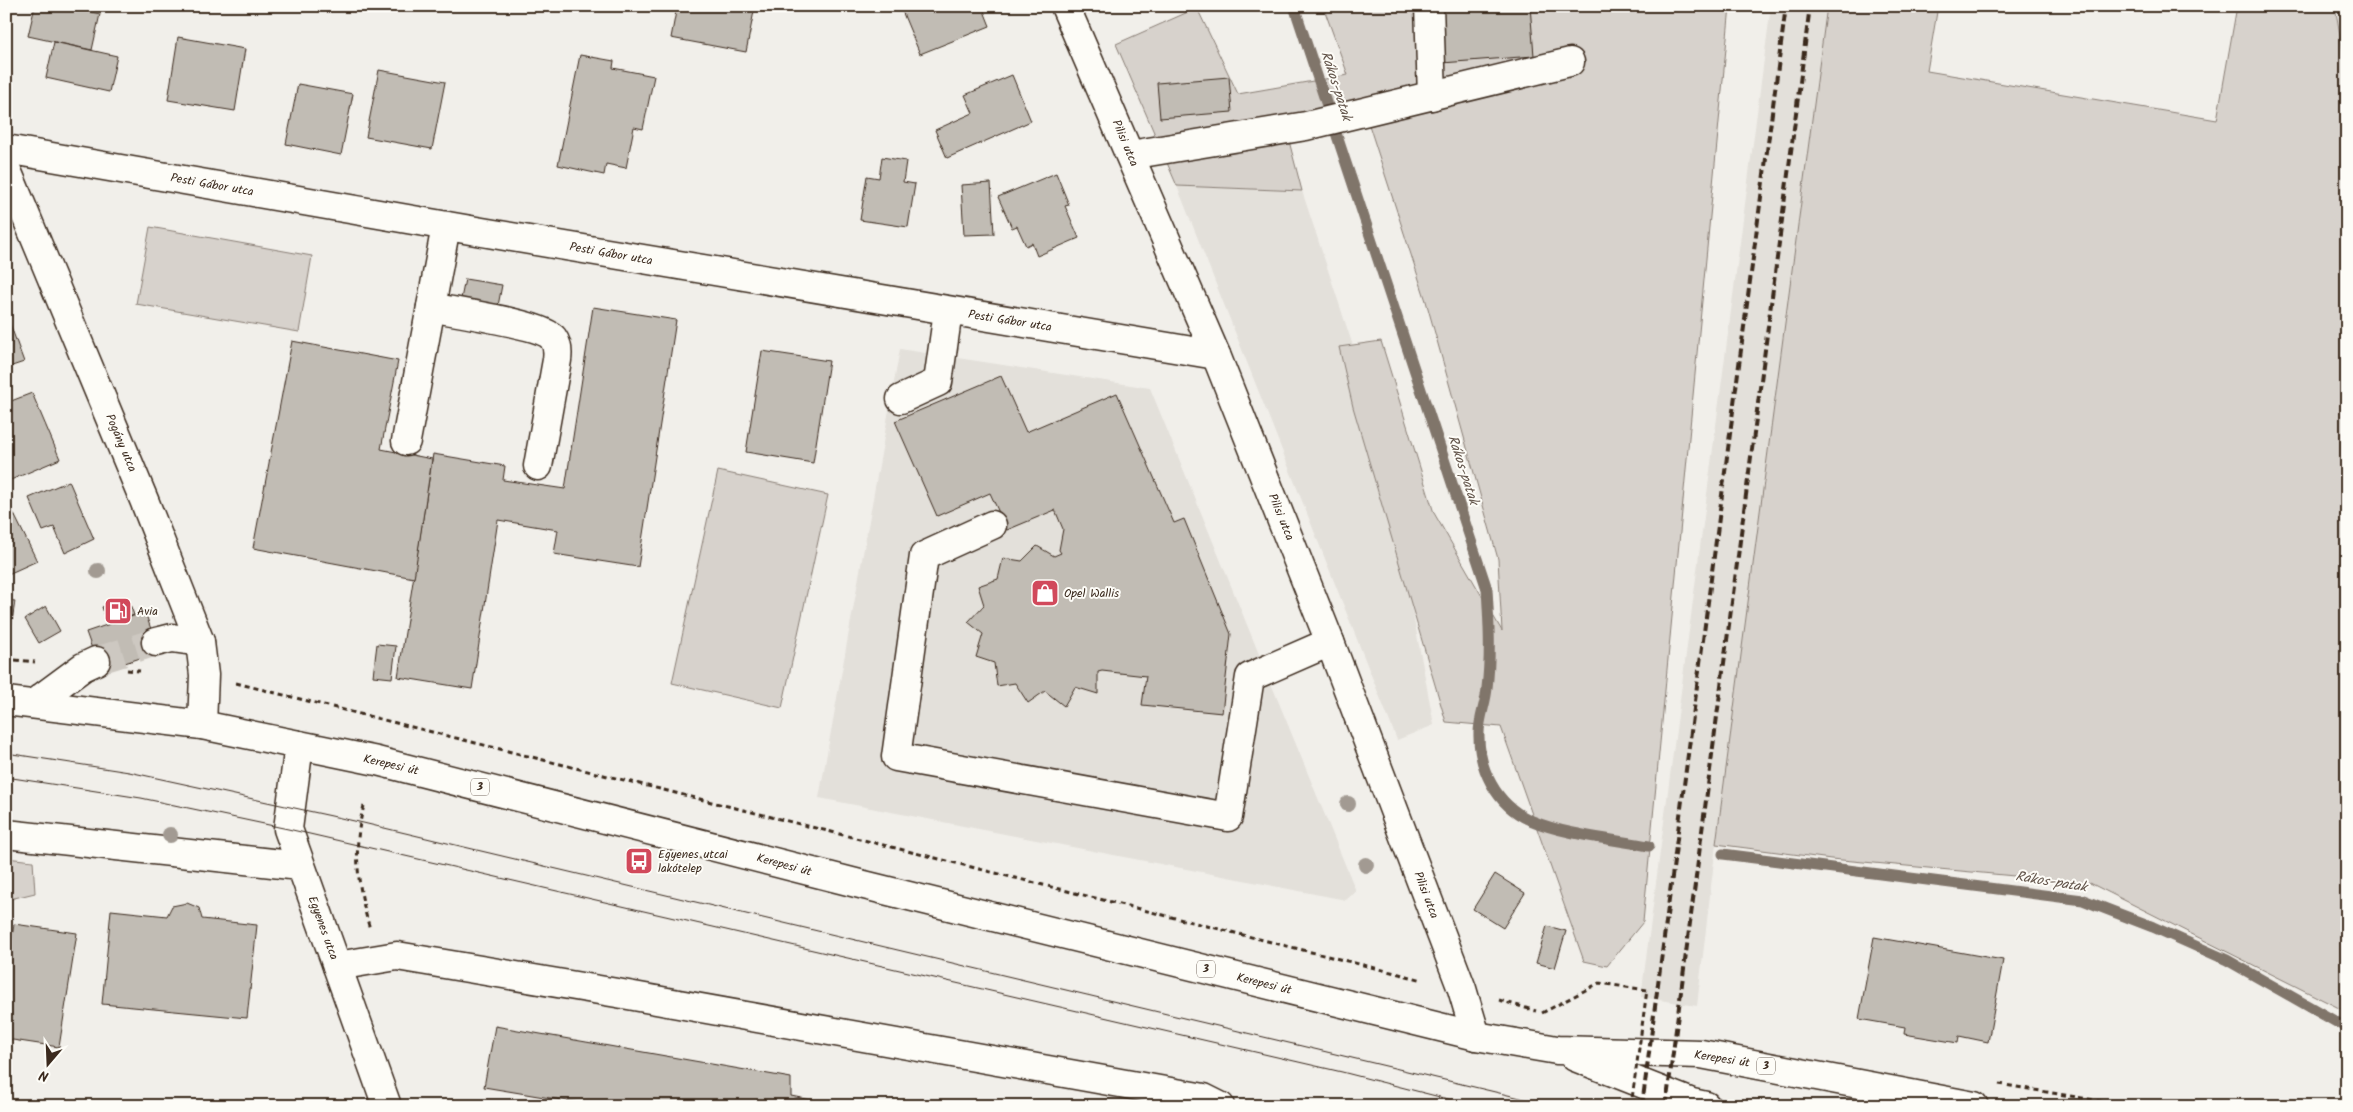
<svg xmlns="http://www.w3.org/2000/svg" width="2353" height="1112" font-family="Kalam,sans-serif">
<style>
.built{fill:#e3e0da}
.green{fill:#d7d2cc;stroke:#897e75}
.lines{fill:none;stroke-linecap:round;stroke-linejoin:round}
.stream{stroke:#80746b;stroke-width:11}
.building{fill:#c1bcb4;stroke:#3b2a1e}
.minor-tunnel{stroke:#cdc8c1;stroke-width:28;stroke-dasharray:28 14;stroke-linecap:butt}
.minor-casing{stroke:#3b2a1e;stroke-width:31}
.major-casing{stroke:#3b2a1e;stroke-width:31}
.path{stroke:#3b2a1e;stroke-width:3;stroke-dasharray:5 4;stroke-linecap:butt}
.minor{stroke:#fdfcf7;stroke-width:28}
.major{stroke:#fdfcf7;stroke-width:28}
.tram{stroke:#3b2a1e;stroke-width:1}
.rail{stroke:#3b2a1e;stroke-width:4;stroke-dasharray:8 4;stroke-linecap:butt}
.path-bridge{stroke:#3b2a1e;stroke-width:3;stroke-dasharray:5 4;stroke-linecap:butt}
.tree{fill:#a29a92}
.labels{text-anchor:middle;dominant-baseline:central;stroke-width:4;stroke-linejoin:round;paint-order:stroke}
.shield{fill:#fdfcf7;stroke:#75695f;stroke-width:1}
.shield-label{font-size:11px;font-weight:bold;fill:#3b2a1e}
.street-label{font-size:12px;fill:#3b2a1e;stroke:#fdfcf7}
.poi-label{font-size:12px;fill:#3b2a1e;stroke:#fdfcf7;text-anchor:start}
.water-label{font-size:14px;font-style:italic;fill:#63554b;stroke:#fdfcf7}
</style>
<rect width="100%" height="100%" fill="#f1efea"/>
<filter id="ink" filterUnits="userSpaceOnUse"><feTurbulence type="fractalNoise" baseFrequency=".02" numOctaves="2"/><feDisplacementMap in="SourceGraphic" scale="10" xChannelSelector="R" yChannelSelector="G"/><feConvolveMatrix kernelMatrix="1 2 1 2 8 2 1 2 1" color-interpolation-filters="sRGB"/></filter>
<g filter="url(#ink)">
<!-- built -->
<g class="built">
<path d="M1771,6H1827L1716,844L1697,1006L1641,997Z"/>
<path d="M1177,186L1302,191L1375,413L1434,725L1397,740Z"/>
<path d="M900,349L1150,388L1356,891L1346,900L819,798Z"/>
</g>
<!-- green -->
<g class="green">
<path d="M1323,6H1730L1643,922L1607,966L1584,961L1501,727L1446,722L1353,407L1339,347L1381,341L1434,513L1502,631L1498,559L1426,301L1369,125L1289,141L1302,191L1177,186L1116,44L1197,8L1238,94L1348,75Z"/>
<path d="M1827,6H1938L1927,71L2217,120L2237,6H2335L2347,75V1012L2090,883L1831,859L1716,844Z"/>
<path d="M150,227L312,256L299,332L136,304Z"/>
<path d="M718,471L828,495L782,708L672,683Z"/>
<path d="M6,858L33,861L35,893L6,900Z"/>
</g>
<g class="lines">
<!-- stream -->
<g class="stream">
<path d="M1294,6L1487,589C1489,622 1491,655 1487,688C1486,703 1479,718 1479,733C1478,768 1496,805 1530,820C1565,835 1611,839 1649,846"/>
<path d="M1723,854L2083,900L2153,927L2227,960L2347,1028"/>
</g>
</g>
<!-- building -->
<g class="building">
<path d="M35,6H64L100,14L92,50L28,36Z"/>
<path d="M677,6H755L746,52L671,38Z"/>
<path d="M900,6H982L990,26L920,54Z"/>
<path d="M1437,6H1530L1534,56L1442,63Z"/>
<path d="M178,37L245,49L235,111L168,100Z"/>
<path d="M54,42L117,56L109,92L46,78Z"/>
<path d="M580,55L614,61L613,68L654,76L643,129L634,127L626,168L606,164L604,175L558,165Z"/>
<path d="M379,70L445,82L432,149L366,137Z"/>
<path d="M1012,75L1031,121L947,158L935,130L973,113L965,95Z"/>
<path d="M1229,77L1232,112L1160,118L1157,83Z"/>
<path d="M298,84L353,94L341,155L286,144Z"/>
<path d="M882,157L906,161L903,182L915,184L908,227L860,220L867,176L879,178Z"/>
<path d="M1056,173L1069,205L1065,206L1079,238L1037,256L1032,243L1026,246L1017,226L1012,228L998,197Z"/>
<path d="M991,183L994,234L964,235L961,185Z"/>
<path d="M465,279L502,285L497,311L460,304Z"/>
<path d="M593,307L676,320L638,567L554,554L558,530L498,520L472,689L398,677L433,454L505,466L503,480L565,489Z"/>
<path d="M6,313L24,362L6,368Z"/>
<path d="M292,341L398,361L381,449L432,459L414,578L253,548Z"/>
<path d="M762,351L829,361L813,463L746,452Z"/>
<path d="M1001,376L1026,432L1117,393L1174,523L1184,519L1231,634L1222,713L1142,705L1146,676L1102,671L1098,672V694L1075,687L1064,706L1045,691L1028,703L1015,683L997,686L994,663L976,657L983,634L968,622L984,605L978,586L998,579L1003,558L1022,561L1037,546L1054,556L1061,553L1059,550L1063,529L1055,510L1007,530L990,493L937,516L895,421Z"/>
<path d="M32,393L60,459L6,482V403Z"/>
<path d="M69,481L94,539L65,553L54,527L43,531L29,498Z"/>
<path d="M11,508L37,561L6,575V511Z"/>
<path d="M128,599L134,615L108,625L102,607Z"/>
<path d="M6,600L15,601L10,635H6Z"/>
<path d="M46,606L60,631L39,643L25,619Z"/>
<path d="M145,612L159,652L100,671L86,632Z"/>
<path d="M377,644L396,646L392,678L373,676Z"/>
<path d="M1495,874L1525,893L1503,928L1473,909Z"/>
<path d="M187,903L199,908L202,919L257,925L247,1018L102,1004L111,910L167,916L172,906Z"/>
<path d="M14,924L77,933L59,1047L6,1039V976Z"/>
<path d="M1547,926L1566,931L1555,968L1536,963Z"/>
<path d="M1874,937L2003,960L1988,1042L1959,1036L1958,1043L1904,1034L1905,1027L1859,1019Z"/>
<path d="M495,1026L791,1078V1096L842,1106H598L484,1087Z"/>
</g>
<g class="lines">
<!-- minor-tunnel -->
<path class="minor-tunnel" d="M96,661L156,642"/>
<defs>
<g id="minor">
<path d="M1065,6L1216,355L1330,642L1462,989L1476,1036"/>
<path d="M1429,6L1432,96"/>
<path d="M6,149L482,232L1216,355"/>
<path d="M1130,155L1306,126L1570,62"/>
<path d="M6,168L144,500L200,642L204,675L202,725"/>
<path d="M431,307C453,312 542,324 553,338C558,345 558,353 557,360L538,466"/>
<path d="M901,399L938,382L948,311"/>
<path d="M406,441L446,226"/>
<path d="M992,525L924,556L896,757L1228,817L1250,677L1330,642"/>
<path d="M156,642L172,638L200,642"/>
<path d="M33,704L83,667L96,661"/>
<path d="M299,745L288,829L387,1106"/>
<path d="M6,834L300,866"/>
<path d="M337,966L397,956L617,993L1204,1098L1220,1106"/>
</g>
<g id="major">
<path d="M6,701L202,725L377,761L856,883L1476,1036L1557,1050L1701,1054L1974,1106"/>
<path d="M1575,1057L1692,1103L1706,1106"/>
</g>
</defs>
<!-- minor casing -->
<use href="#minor" class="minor-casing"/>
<!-- major casing -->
<use href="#major" class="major-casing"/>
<!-- path -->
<g class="path">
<path d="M6,659L35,662"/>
<path d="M127,670L140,671"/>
<path d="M236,683L1423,980"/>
<path d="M364,806C352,846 358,890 370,929"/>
<path d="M1499,1000L1536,1011"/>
<path d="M1542,1013L1599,983L1647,990"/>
<path d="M1999,1084L2129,1106"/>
</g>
<!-- minor -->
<use href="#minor" class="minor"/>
<!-- major -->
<use href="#major" class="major"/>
<!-- tram -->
<g class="tram">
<path d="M6,753L129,772L359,822L1554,1106"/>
<path d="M6,777L141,798L288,829L1342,1072L1475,1106"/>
</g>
<!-- rail -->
<g class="rail">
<path d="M1642,1106L1786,6"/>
<path d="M1666,1106L1810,6"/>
</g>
<!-- path-bridge -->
<path class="path-bridge" d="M1631,1106L1647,990"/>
</g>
<!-- trees -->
<g class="tree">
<circle cx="98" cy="571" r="8"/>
<circle cx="1348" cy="804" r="8"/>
<circle cx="170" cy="835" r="8"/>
<circle cx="1366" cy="865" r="8"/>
</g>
</g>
<!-- icons -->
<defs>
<symbol id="shop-square" viewBox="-11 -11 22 22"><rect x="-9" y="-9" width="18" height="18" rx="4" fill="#d1495b" stroke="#fdfcf7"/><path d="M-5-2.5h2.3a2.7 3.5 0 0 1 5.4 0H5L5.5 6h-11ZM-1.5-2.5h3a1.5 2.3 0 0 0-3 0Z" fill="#fff"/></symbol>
<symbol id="fuel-square" viewBox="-11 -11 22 22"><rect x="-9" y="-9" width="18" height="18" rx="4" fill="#d1495b" stroke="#fdfcf7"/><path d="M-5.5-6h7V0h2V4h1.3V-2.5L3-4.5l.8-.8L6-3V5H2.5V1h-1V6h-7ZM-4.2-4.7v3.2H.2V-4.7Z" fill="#fff"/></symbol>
<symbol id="bus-square" viewBox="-11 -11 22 22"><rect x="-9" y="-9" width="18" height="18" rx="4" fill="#d1495b" stroke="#fdfcf7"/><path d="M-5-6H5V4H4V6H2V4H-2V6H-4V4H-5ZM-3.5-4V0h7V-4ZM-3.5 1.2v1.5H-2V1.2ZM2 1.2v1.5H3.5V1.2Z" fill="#fff"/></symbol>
</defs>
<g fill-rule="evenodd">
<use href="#shop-square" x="1029" y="577" width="32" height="32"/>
<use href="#fuel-square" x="102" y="595" width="32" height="32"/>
<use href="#bus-square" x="623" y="845" width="32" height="32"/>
</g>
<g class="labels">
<!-- shield labels -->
<g class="shield">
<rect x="471" y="778.5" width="18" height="17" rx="4"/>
<rect x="1197" y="960.5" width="18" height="17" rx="4"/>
<rect x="1757" y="1057.5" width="18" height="17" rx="4"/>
</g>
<g class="shield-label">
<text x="480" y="787">3</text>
<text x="1206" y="969">3</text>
<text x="1766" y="1066">3</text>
</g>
<!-- street labels -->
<g class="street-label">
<text transform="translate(1125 143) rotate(67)">Pilisi utca</text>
<text transform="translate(212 185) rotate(10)">Pesti Gábor utca</text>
<text transform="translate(611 254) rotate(10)">Pesti Gábor utca</text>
<text transform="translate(1010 321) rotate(9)">Pesti Gábor utca</text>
<text transform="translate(121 443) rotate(67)">Pogány utca</text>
<text transform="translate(1281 517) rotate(68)">Pilisi utca</text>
<text transform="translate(391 765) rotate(13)">Kerepesi út</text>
<text transform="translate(784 865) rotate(15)">Kerepesi út</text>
<text transform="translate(1426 895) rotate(69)">Pilisi utca</text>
<text transform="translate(323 928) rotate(70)">Egyenes utca</text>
<text transform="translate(1264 984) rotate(14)">Kerepesi út</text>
<text transform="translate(1722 1059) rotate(9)">Kerepesi út</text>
</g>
<!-- poi labels -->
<g class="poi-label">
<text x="1064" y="593">Opel Wallis</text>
<text x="137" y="611">Avia</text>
<text x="658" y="854">Egyenes utcai<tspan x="658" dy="14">lakótelep</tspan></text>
</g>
<!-- water labels -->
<g class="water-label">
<text transform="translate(1336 86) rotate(72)">Rákos-patak</text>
<text transform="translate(1463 470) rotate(72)">Rákos-patak</text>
<text transform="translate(2051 882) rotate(9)">Rákos-patak</text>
</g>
</g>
<!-- margin -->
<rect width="2353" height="1112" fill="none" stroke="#fdfcf7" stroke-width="25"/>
<rect x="12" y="12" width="2328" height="1087" fill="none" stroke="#3b2a1e" stroke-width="2" filter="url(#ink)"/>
<!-- north arrow -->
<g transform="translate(48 1064) rotate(199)" stroke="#fdfcf7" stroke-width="4" paint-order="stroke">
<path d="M0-4L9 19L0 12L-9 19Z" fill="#3b2a1e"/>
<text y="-8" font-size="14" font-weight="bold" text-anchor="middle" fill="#3b2a1e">N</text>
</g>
</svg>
